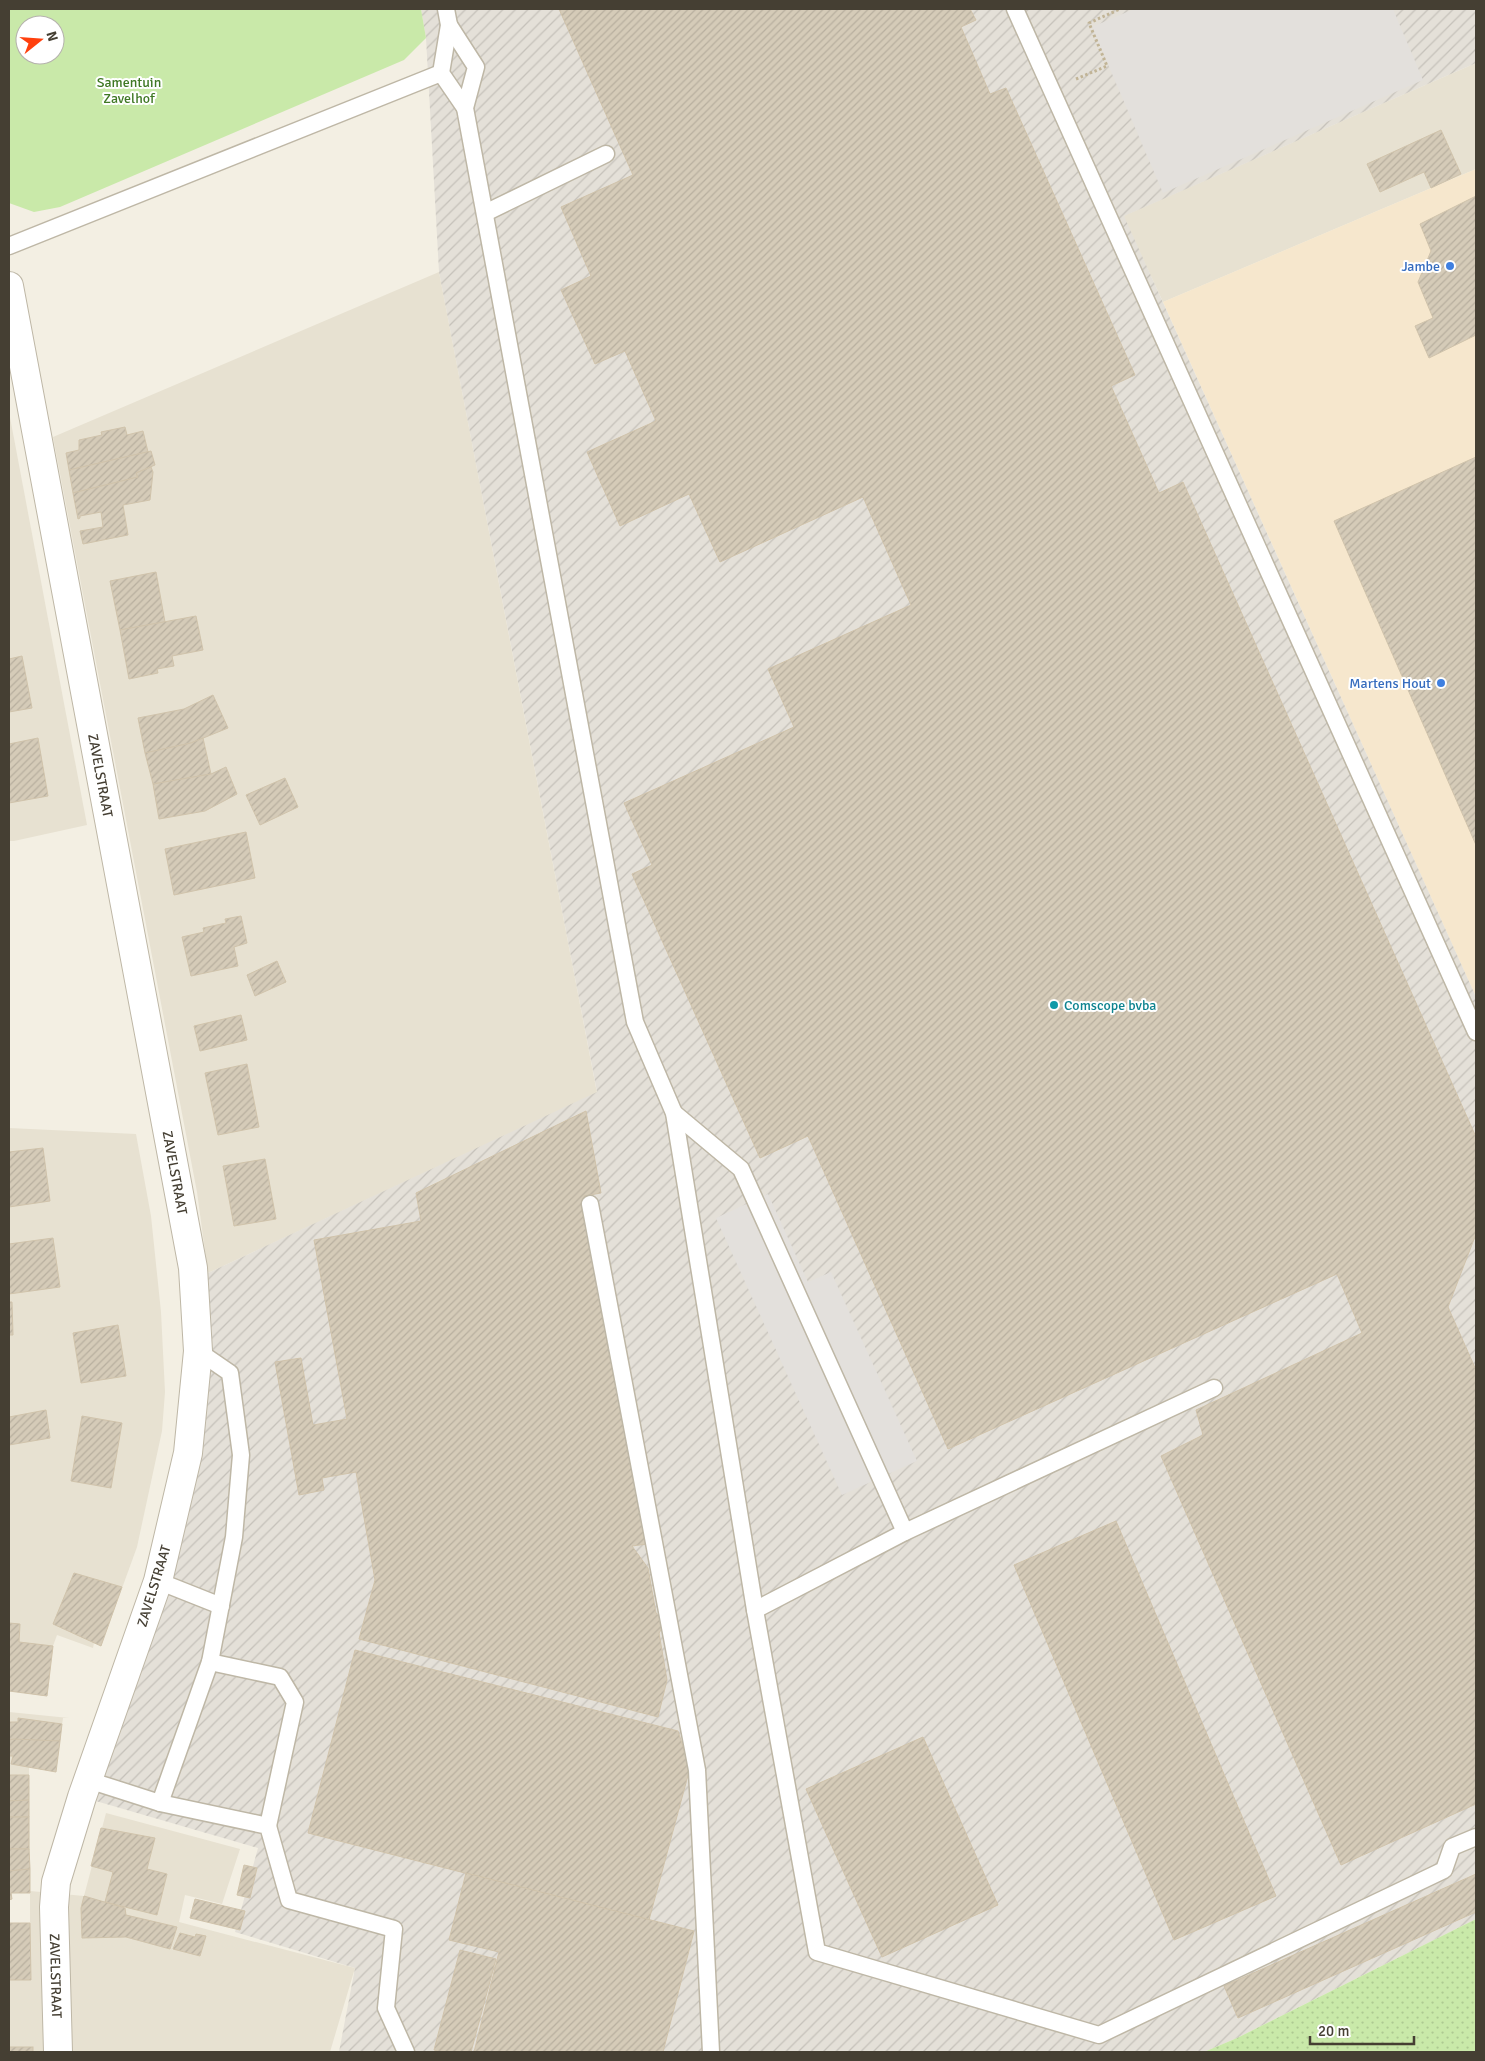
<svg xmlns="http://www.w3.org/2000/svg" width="1485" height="2061" font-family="Signika,sans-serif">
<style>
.residential{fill:#e7e1d1}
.commercial{fill:#f6e7cd}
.industrial{fill:url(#industrial-furrows)}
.grass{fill:url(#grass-dots)}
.garden{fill:#c9e9a9;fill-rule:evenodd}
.parking{fill:#e3e0dc}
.building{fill:url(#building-hatch);stroke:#d0c3ab}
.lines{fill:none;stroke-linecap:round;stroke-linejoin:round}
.service-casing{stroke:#beb7a6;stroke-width:19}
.minor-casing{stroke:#beb7a6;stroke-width:30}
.path{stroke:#c1b496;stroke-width:3;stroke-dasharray:2.5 2.5;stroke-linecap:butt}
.service{stroke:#fff;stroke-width:16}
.minor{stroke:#fff;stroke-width:28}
.shop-dot{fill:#3f7fe0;stroke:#fff;stroke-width:2}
.culture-dot{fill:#0f9aa8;stroke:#fff;stroke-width:2}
.labels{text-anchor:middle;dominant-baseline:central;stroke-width:4;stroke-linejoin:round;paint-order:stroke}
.park-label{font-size:14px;fill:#3f7824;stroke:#fff}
.shop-label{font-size:14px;fill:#366cbe;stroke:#fff;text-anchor:end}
.street-label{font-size:14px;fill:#453f33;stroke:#fff}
.culture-label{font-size:14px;fill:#0d838f;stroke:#fff;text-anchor:start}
</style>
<defs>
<pattern id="industrial-furrows" width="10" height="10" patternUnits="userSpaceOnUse" patternTransform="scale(1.25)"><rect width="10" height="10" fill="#e4e0d8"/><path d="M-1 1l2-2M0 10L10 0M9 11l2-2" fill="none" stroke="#c5c1ba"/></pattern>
<pattern id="grass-dots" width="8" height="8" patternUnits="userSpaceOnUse" patternTransform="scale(1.25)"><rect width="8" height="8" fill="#c9e9a9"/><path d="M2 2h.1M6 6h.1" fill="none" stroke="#aec992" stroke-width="1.8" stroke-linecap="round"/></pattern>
<pattern id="building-hatch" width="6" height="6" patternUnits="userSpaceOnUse" patternTransform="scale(1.25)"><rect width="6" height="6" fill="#d5cbb8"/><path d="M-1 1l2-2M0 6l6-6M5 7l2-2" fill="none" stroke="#b8af9f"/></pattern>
</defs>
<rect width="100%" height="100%" fill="#f3efe3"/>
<!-- residential -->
<g class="residential">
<path d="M1476,63V169L1163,302L1123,216Z"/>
<path d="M439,272L597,1093L208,1273L197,1192L53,437Z"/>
<path d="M9,412L87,825L14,841H9Z"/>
<path d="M9,1128L136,1134L151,1216L161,1312L165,1392L162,1431L137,1547L101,1646L94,1643L93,1648L57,1635L53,1646L47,1696L9,1691Z"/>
<path d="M9,1712L69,1718H63L56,1772L29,1767L30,1891L84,1896L106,1813L240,1849L222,1904L185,1895L179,1922L355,1968L330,2052H9V1923H30V1893H12V1899L9,1900Z"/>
</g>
<!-- commercial -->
<path class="commercial" d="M1476,169V997L1163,302Z"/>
<!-- industrial -->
<path class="industrial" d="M421,9H1476V63L1124,216L1476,997V1919L1237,2038L1204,2052H339L355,1968L235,1932L258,1848L82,1797L158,1581L198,1351L208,1273L597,1092L439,272L426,38Z"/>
<!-- grass -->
<path class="grass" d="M1476,1919V2052H1204L1237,2038Z"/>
<!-- garden -->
<path class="garden" d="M9,9H421L426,38L404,60L60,207L34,212L9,203ZM25,25H55V55H25Z"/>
<!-- parking -->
<g class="parking">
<path d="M1134,9H1393L1423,80L1163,193L1092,27Z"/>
<path d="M768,1194L808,1282L831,1272L917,1461L842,1495L716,1218Z"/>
</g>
<!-- building -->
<g class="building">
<path d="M559,9H970L976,20L961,27L990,94L1006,88L1135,375L1111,386L1159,493L1183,482L1476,1137V1234L1448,1307L1476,1370V1804L1341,1865L1161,1456L1203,1435L1196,1410L1362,1333L1337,1274L948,1449L808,1136L760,1158L632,874L652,865L624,803L794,727L768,669L911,605L863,497L720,562L689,494L620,526L587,452L656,421L625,351L595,364L561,290L591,276L561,207L633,175Z"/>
<path d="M1441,130L1461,174L1431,188L1424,172L1380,192L1367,164Z"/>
<path d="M1476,196V335L1429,358L1415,326L1433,318L1418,282L1431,251L1420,224Z"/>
<path d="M125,427L127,435L143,431L148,452L69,470L66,453L79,450V440L102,435L101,432Z"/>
<path d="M151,451L155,465L136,473L138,477L73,493L69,470Z"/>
<path d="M1476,457V845L1334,521Z"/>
<path d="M151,467L153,472L150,500L123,505L128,535L83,544L80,531L103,527L101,512L80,516V518L78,519L73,493L138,477L136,473Z"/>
<path d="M156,572L165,622L120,630L110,581Z"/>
<path d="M196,616L203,650L172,656L174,666L157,669L158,673L129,679L120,630Z"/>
<path d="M22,656L32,708L9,712V659Z"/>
<path d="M213,695L228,728L191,743L145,753L138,718L184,709Z"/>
<path d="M38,738L48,796L9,803V744Z"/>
<path d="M203,738L211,774L153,784L145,753L191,743Z"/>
<path d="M226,767L237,794L205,811L159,819L153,784L211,774Z"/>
<path d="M285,778L298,807L260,825L246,795Z"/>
<path d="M246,832L255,878L174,895L165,849Z"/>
<path d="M241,916L247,943L234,947L238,966L191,976L182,937L204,932L203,928L226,923L225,919Z"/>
<path d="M277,961L286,982L255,996L247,975Z"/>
<path d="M241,1015L247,1040L200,1051L194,1026Z"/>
<path d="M247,1064L259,1127L218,1135L205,1073Z"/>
<path d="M586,1111L601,1193L584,1196L647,1544L632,1546L648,1568L656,1613L661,1617L663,1627L659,1633L667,1680L658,1717L359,1639L375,1580L356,1472L322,1478L324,1490L299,1495L275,1362L301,1358L313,1425L347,1419L314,1240L421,1221L416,1193Z"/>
<path d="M43,1148L50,1201L9,1207V1152Z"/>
<path d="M265,1159L276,1219L234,1226L223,1166Z"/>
<path d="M53,1238L60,1287L9,1294V1244Z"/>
<path d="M9,1302H12L13,1335H9Z"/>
<path d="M118,1325L126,1376L81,1383L73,1333Z"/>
<path d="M46,1410L50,1438L9,1445V1417Z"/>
<path d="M82,1416L122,1423L111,1488L71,1481Z"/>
<path d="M1116,1521L1276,1896L1174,1940L1014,1565Z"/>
<path d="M74,1573L122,1587L101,1646L53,1624Z"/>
<path d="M9,1623L20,1624L19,1642L53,1646L47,1696L9,1691Z"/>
<path d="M355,1650L678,1731L690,1768L649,1920L308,1833Z"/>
<path d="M18,1718L62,1724L60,1741L9,1740V1722H18Z"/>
<path d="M923,1737L998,1905L882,1957L806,1789Z"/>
<path d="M14,1739L60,1741L56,1772L11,1764L13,1756H9V1740Z"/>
<path d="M9,1775H29V1800L9,1801Z"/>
<path d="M29,1800V1817H9V1801Z"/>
<rect x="9" y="1817" width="20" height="32"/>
<path d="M101,1828L155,1838L147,1869L167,1874L157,1915L105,1902L113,1872L91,1866Z"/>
<path d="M9,1849H29L30,1869L9,1871Z"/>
<path d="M244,1865L257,1868L250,1898L237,1895Z"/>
<path d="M30,1869V1893H11L12,1899L9,1900V1871Z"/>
<path d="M466,1873L694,1931L663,2052H474L499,1952L449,1940Z"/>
<path d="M1476,1874V1912L1238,2018L1224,1986Z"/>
<path d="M84,1896L125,1908L126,1915L177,1927L170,1949L126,1937L82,1938L81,1908Z"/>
<path d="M195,1899L245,1911L240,1930L190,1918Z"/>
<path d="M9,1923H30L31,1980H9Z"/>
<path d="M180,1933L195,1937L196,1934L206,1936L200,1956L173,1949Z"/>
<path d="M460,1950L496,1959L471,2052H441L434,2050Z"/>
<rect x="9" y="2047" width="24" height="5"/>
</g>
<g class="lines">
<defs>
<g id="service">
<path d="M446,9L449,25L441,73L465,108"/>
<path d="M1015,9L1476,1032"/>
<path d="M449,25L476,67L465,108L635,1022L674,1113L755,1610L817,1952L1099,2035L1444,1870L1452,1847L1476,1837"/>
<path d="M485,213L606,154"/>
<path d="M9,246L441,73"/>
<path d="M674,1113L741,1169L905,1532"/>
<path d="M590,1204L697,1770L711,2052"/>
<path d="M198,1351L230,1373L241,1455L234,1537L210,1662"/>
<path d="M158,1581L221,1606"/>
<path d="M755,1610L905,1532L1214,1388"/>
<path d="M88,1780L160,1803L268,1826L289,1900L394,1929L386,2008L406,2052"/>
<path d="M160,1803L210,1662L280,1677L295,1702L268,1826"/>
</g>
<g id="minor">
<path id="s1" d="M9,286L193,1268L198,1351L188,1453L158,1581L82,1797L56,1882L54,1907L58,2052"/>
</g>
</defs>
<!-- service casing -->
<use href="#service" class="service-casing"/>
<!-- minor casing -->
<use href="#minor" class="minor-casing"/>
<!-- path -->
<path class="path" d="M1076,79L1107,66L1089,23L1120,9"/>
<!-- service -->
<use href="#service" class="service"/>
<!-- minor -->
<use href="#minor" class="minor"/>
</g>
<!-- markers -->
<g class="shop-dot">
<circle cx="1450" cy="266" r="5"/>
<circle cx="1441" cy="683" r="5"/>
</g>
<circle class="culture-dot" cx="1054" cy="1005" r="5"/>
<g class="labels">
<!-- park labels -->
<g class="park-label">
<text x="129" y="82">Samentuin<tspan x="129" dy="16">Zavelhof</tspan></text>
</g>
<!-- shop labels -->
<g class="shop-label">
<text x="1440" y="266">Jambe</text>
<text x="1431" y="683">Martens Hout</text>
</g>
<!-- street labels -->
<g class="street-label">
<text stroke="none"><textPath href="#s1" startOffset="498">ZAVELSTRAAT</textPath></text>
<text stroke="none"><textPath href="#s1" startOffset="902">ZAVELSTRAAT</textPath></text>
<text transform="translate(154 1586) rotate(-73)">ZAVELSTRAAT</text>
<text stroke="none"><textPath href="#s1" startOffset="1728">ZAVELSTRAAT</textPath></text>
</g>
<!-- culture labels -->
<g class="culture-label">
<text x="1064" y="1005">Comscope bvba</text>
</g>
</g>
<!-- border -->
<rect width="1485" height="2061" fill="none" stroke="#453f33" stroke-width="20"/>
<!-- north arrow -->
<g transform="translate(40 40) rotate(73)"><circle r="24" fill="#ffffff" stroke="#b5b2ad"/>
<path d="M0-4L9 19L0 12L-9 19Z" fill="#ff400e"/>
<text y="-8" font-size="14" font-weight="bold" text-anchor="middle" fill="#453f33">N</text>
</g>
<!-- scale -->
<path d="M1310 2036v8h104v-8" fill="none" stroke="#453f33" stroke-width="2.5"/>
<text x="1318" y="2036" font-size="15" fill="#453f33" stroke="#ffffff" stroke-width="4" paint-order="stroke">20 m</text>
</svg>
